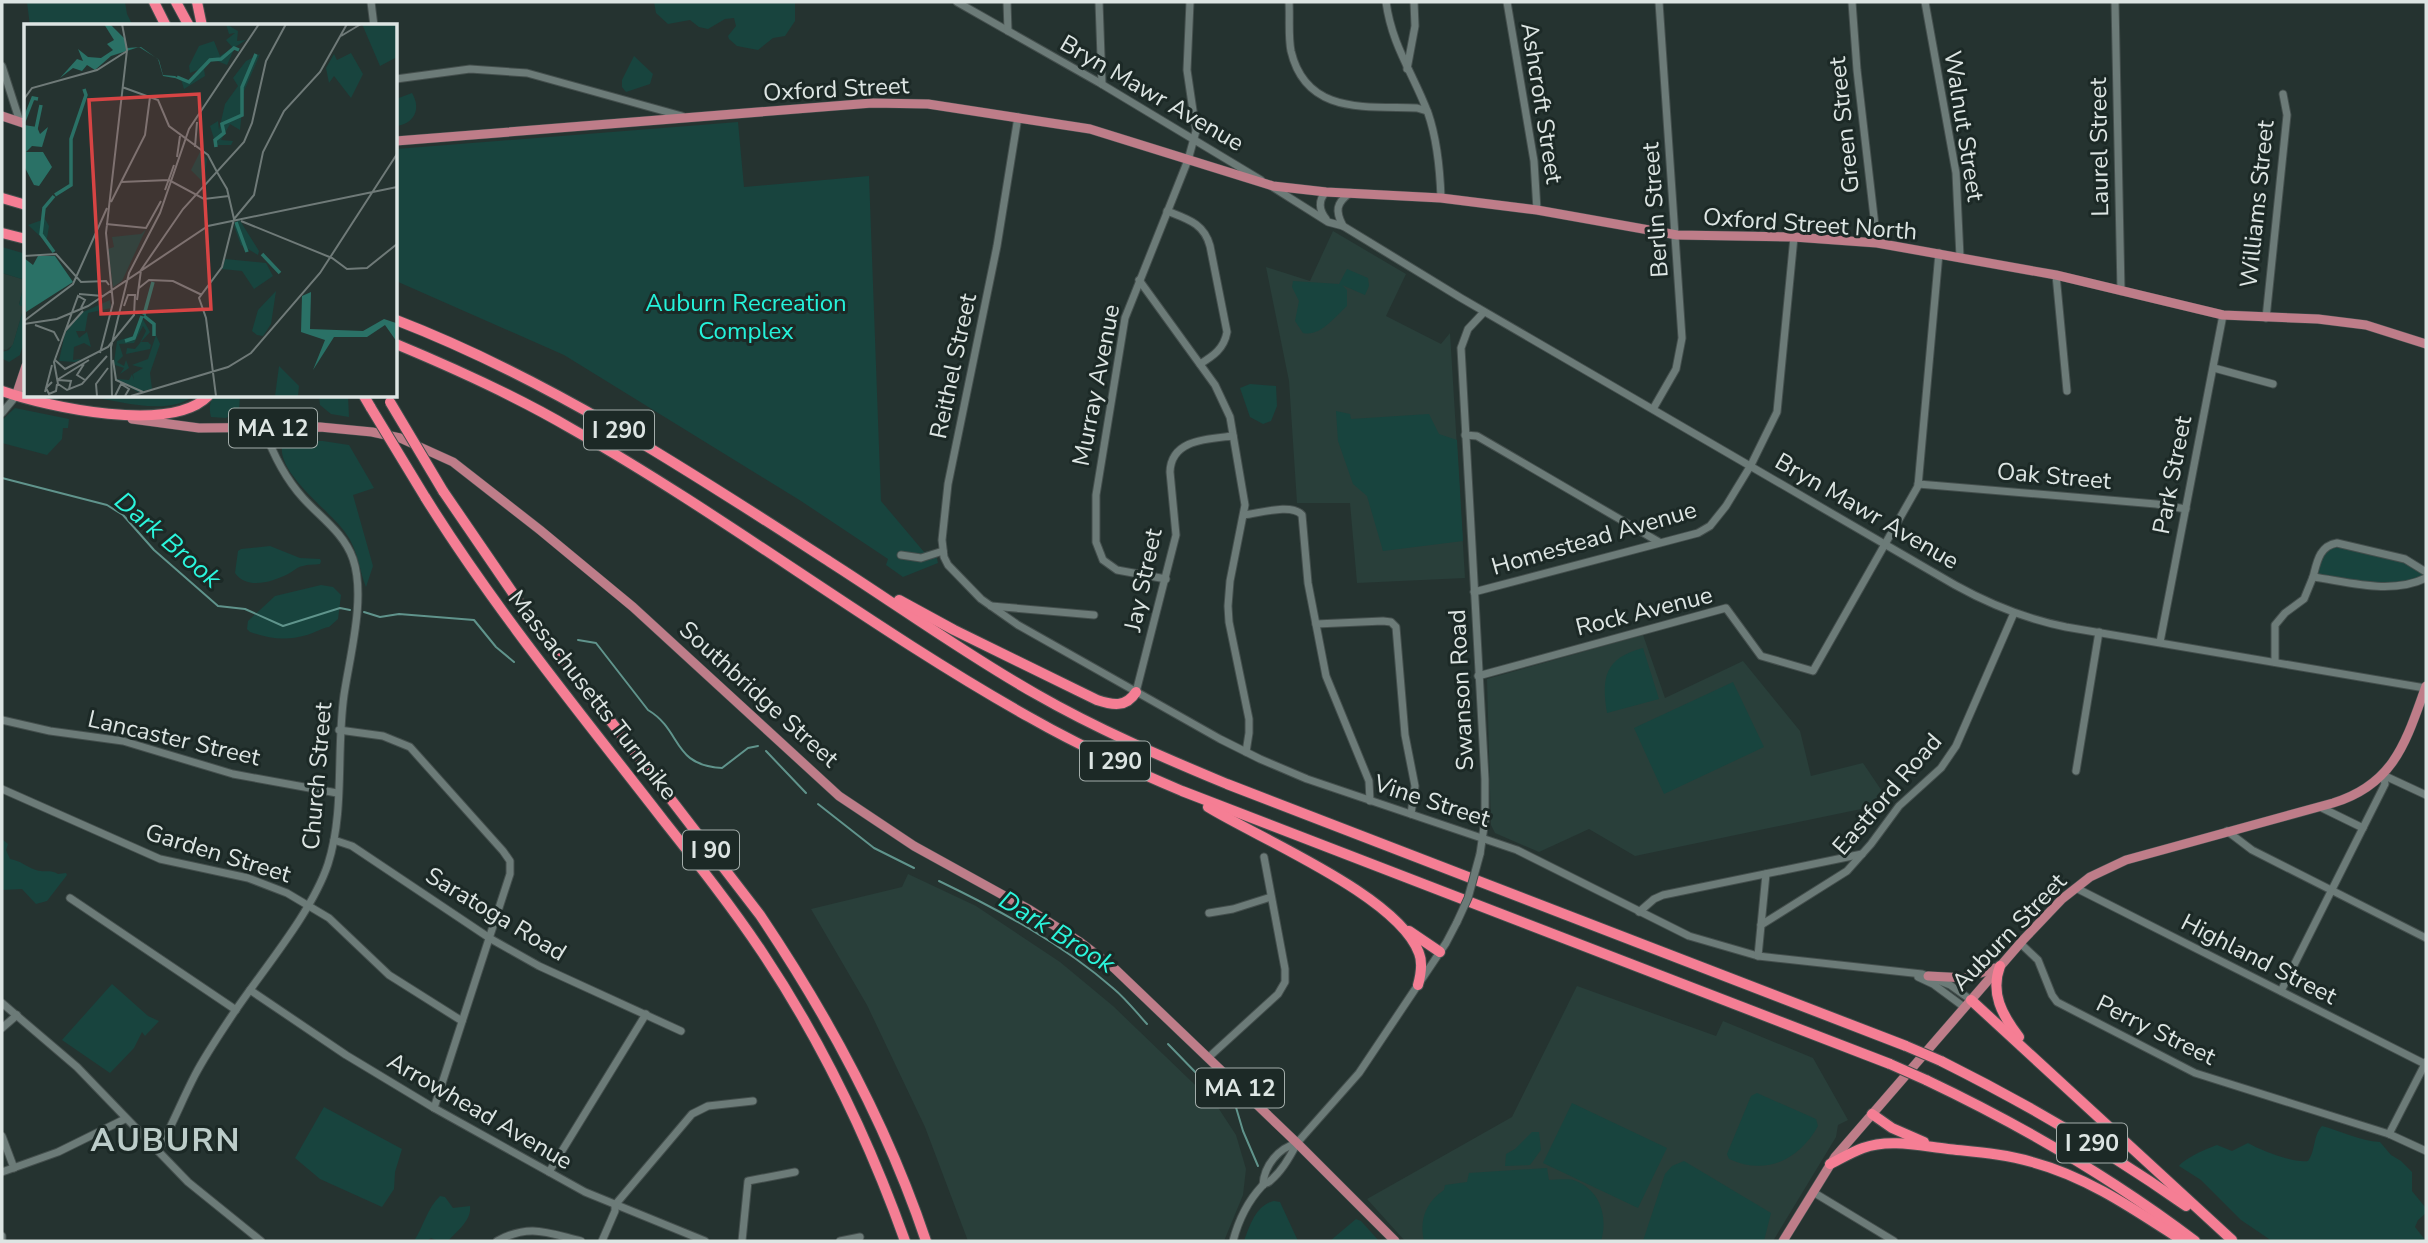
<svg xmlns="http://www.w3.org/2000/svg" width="2428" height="1243" font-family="'Nunito Sans',sans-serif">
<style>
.built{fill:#293f3a}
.green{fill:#18443e}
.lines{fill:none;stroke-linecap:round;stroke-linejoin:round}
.stream{stroke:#60948c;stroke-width:2}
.minor-casing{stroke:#444f4d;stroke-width:9}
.major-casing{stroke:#444f4d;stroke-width:10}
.highway-casing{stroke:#444f4d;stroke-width:12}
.minor{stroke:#6c7b78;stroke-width:7}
.major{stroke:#be7d89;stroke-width:9}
.highway{stroke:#f57e94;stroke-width:10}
.minor-bridge-casing{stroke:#444f4d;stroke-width:9;stroke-linecap:butt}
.highway-bridge-casing{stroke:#444f4d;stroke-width:12;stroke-linecap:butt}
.minor-bridge{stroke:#6c7b78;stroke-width:7}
.highway-bridge{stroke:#f57e94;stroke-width:10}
.labels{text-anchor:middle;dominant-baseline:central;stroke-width:6;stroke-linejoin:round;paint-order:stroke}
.shield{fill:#1c2926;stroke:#a3adaa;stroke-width:2}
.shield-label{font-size:23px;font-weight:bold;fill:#dde5e3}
.street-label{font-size:24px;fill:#dde5e3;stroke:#1c2926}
.park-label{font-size:24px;fill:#25f2da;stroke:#1c2926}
.water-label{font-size:26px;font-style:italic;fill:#2bf5dc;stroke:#1c2926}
.district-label{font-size:32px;font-weight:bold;letter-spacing:2px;fill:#bcccc9;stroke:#1c2926}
.inset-river{fill:none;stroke:#2a7166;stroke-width:3.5}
.inset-road{fill:none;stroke:#6f7a78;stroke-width:2}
.view{fill:#d74444;fill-opacity:0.15;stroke:#d74444;stroke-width:3.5}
.inset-edge{fill:none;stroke:#dde5e3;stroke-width:3.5}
</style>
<rect width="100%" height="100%" fill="#253330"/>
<!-- built -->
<g class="built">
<path d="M1333,231L1406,274L1386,316L1441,344L1450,333L1465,578L1357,583L1350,503H1297L1289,381L1266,267L1310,281Z"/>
<path d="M2,273L25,280L19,304L24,306L13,345L6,350L2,349Z"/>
<path d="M1643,635L1665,698L1743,661L1800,731L1811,776L1863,763L1890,803L1635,856L1589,829L1539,852L1495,833L1491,825L1487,679Z"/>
<path d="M908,874L976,906L1060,962L1113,1006L1217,1106L1236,1135L1246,1169L1243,1195L1224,1241H968L925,1127L867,1005L811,909L902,887Z"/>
<path d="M1577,986L1716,1036L1723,1021L1813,1058L1848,1120L1838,1125L1836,1137L1773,1241H1405L1367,1199L1512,1117Z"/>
</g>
<!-- green -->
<g class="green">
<path d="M27,2H125L127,14L133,26H30Z"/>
<path d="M654,2H795V21L785,36L773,38L758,50L737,46L729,39L728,36L736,26L734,18L725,19L708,29L699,27L690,20L668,24L656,13Z"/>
<path d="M634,56L653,74L650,84L626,92L622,87V80Z"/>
<path d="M412,93C422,110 413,124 396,126V99Z"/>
<path d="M738,122L744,187L869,176L881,501L924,552L935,550L938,563L903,577L886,565L888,559L801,501L564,355L396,281V149Z"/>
<path d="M2,247L26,254V334L20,355L9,362L3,359L2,352L9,350L13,344L24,307L19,305L25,280L2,273Z"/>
<path d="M1347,269L1368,278L1369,286L1365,295L1342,285L1347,290V306C1335,317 1320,337 1303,333L1295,321L1299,301L1292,287L1293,281L1339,284Z"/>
<path d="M1250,384L1276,386L1277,406L1271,421L1263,424L1250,417L1240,388Z"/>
<path d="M85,396H193C168,417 116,400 85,396Z"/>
<path d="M215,396H240L239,410L226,418L211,417C209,409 209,401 215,396Z"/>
<path d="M319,396H348L349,417L331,414L320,405Z"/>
<path d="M15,408L69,419L68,428H63L62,439L47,455L2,443V420Z"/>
<path d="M1336,411L1350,414L1351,419L1429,414L1439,434L1457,440L1463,541L1383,551L1367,496L1353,484L1338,441Z"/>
<path d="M295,441H323L349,445L374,488L353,495L373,566L366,587C359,570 358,549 345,532C330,511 278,474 282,446Z"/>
<path d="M2331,544L2409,561L2426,572V578L2392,586L2313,577L2317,562Z"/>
<path d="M270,546L300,558L320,559L321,561L320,564C314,565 308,564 303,566C296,567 293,572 288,574C272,582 247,590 235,573L238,551L241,549Z"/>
<path d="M321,585L333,587L341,595L338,619L329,627C321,628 315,633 307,635C286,641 271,639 250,632L247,629L248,621L275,596Z"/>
<path d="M1643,648L1659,699L1607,713C1601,677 1605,658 1643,648Z"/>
<path d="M1733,682L1764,747L1664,794L1634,728Z"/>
<path d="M2,839L8,844L6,850L10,859C22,861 26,867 36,870C45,873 50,869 58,874L66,873L67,875L47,901L36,904L22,889L2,890Z"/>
<path d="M112,984L148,1016L159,1021L145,1036L142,1032L134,1048L110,1073L62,1040Z"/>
<path d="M1757,1093L1816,1119L1818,1126C1799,1160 1766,1176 1729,1159L1727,1154L1751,1096Z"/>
<path d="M1572,1103L1667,1148L1638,1208L1543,1163Z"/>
<path d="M324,1107L402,1149L395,1172L394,1189L382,1207L320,1179L295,1158Z"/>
<path d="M2322,1126C2341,1131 2360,1141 2380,1142L2391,1155L2401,1161L2412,1172V1191L2425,1207V1214L2418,1220L2415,1227L2426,1241H2272L2241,1220L2201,1180L2179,1166C2185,1158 2206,1149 2217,1145L2232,1151L2248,1143C2262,1151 2293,1163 2308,1161C2316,1150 2313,1135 2322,1126Z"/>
<path d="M1532,1132H1539L1541,1150L1530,1165L1505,1166L1506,1154L1515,1149Z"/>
<path d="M1684,1161L1771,1213L1764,1241H1643L1665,1174L1672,1166Z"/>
<path d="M1547,1168L1549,1180C1558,1180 1568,1178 1576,1181C1601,1191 1608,1218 1601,1241H1424C1419,1220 1426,1202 1444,1190L1445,1185L1467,1182L1469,1173Z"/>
<path d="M440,1196L445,1197L453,1208L470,1206C472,1220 457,1231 448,1241H438L431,1238L427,1241H414C424,1226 426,1210 440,1196Z"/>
<path d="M1274,1201L1280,1202L1298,1241H1244C1250,1225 1256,1205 1274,1201Z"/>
<path d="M1356,1219L1361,1221L1379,1241H1330Z"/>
</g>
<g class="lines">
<!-- stream -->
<g class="stream">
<path d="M2,478L107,505L123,515L154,550L218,606L245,609L283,626L340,608L350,610"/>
<path d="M364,612L380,617L399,614L474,620L496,647L514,662"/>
<path d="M578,640L596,643L648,710C683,731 671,765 722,768L748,748L758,746"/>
<path d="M766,751L806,793"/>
<path d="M818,804L874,848L914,868"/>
<path d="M939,881C999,910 1063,944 1114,989C1126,999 1136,1012 1147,1024"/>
<path d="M1168,1044L1202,1079L1235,1104L1243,1131L1258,1166"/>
</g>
<defs>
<g id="minor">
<path d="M371,2L374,26"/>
<path d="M957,2L1098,82L1261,180"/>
<path d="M1007,2L1008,31"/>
<path d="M1099,2L1102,84"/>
<path d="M1289,2C1290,18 1288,36 1291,51C1306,115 1366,106 1417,108L1427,111"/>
<path d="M1386,2C1392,46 1413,73 1428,113C1437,139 1440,170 1441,198"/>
<path d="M1507,2L1534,161L1537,210"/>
<path d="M1852,2L1857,70L1877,243"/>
<path d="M1925,2L1956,173L1960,257"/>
<path d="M2115,2L2121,291"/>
<path d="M2,66L20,122"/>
<path d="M1407,69L1415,26L1414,2"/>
<path d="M396,79L470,69L527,73L682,116"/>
<path d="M1018,117L997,246L948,484L942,540L944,557L948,565L981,599L1018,625L1220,739L1260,759L1307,779L1517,850L1689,936L1758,956L1922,974L1950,985L1971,1000"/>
<path d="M1271,186L1328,222L1343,226L1461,298L1955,585C1991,605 2026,619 2066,627L2425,688"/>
<path d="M1167,211C1187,219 1204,223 1210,246L1227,332C1224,349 1213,356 1200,364"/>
<path d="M1326,219C1319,210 1318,200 1326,192"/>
<path d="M1343,226C1335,211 1336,203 1350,193"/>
<path d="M2056,275L2067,391"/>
<path d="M1139,280L1215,385L1230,417L1245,505L1230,581L1228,606L1229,622L1249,719V733L1246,752"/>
<path d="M2266,318L2287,115L2283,94"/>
<path d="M2214,368L2273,384"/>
<path d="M1653,409L1676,369L1682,338L1659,2"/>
<path d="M2,413L16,396"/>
<path d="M1465,435L1477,436L1659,542"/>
<path d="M1918,484L2156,504L2186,509"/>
<path d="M1244,515C1260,513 1292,503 1302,515L1308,583L1326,676L1369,781L1370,801"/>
<path d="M901,555L921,558L943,551"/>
<path d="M2426,572L2405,559L2337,543C2319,546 2317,562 2313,577C2349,582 2391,595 2426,578"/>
<path d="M1166,579L1117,570L1103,560L1096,542V495L1125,318L1188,160L1196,131L1187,70L1190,2"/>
<path d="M1474,592L1698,533L1710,526L1726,506L1751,465L1777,412L1794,237"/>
<path d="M991,606L1094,615"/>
<path d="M1316,624L1383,621L1391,622L1396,627L1405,735L1415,786L1411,814"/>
<path d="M2160,642L2223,315"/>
<path d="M2275,662V625L2285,613L2304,599L2313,577"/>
<path d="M1478,676L1726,608L1761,656L1813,671L1918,486L1939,253"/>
<path d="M1136,692L1176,535L1170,472C1171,439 1208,439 1233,436"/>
<path d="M2,720L50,731L123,741L233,774L337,793"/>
<path d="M339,730L383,736L410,747L503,851L510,861V874L434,1108"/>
<path d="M2076,771L2099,632"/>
<path d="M2,789L160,859L248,878L287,893L329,918L389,975L462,1021"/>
<path d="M2320,807L2363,828"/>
<path d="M2227,831L2252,850L2426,938"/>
<path d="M334,840L352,846L491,939L539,966L681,1031"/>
<path d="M1480,854L1485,820V779L1461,348L1468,329L1484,312"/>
<path d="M2076,888L2425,1064"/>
<path d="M70,898L236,1010"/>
<path d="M1639,912L1654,899L1663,895L1862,854"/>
<path d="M1209,913L1233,909L1271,897"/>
<path d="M1761,925L1847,871L1871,844L1899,806L1941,768L1956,746L2014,613"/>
<path d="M2020,943L2038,960L2052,995L2057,1002L2195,1073L2389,1134L2426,1151"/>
<path d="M1758,956L1766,874"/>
<path d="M1918,977L1933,984L1964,1007"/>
<path d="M250,990L346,1055L434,1108L585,1192L705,1241"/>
<path d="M2281,991L2385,784L2383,775L2426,795"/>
<path d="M2,1003L77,1067L188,1182L261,1241"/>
<path d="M2,1028L17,1015"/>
<path d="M1209,1057L1278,994L1285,982V969L1264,857"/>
<path d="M2389,1134L2426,1062"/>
<path d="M2,1136L14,1168"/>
<path d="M158,1151C172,1126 182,1100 195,1075C205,1056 217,1038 229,1020C259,974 311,915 328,864C345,811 336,751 344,695C350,655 366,597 353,559C344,533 320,517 303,498C284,477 273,454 264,429"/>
<path d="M2,1172L58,1152L125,1119"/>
<path d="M549,1172L646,1014"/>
<path d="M1263,1185C1264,1165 1279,1148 1297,1143"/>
<path d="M1813,1192L1894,1241"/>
<path d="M2,1236V1241"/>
<path d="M497,1241C530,1223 548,1233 581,1241"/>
<path d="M602,1241L615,1211V1205L692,1114L708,1106L753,1101"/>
<path d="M742,1241L748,1181L795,1172"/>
<path d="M840,1241L860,1237"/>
<path d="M1233,1241C1238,1222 1248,1201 1262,1186C1269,1179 1264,1187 1271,1180C1282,1171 1291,1155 1297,1143L1359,1073L1446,943L1457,922"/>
</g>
<g id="major">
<path d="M2,116L26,124"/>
<path d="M396,141L872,103L928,104L1090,129L1273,186L1326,192L1441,198L1537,210L1677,235L1794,237L1877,243L2056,275L2223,315L2318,319L2366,325L2426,344"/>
<path d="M16,396L26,366"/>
<path d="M132,419L199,428L320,427L372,432L400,438L453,462L540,530L633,607L839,796L914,846L1030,910L1080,942L1114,968L1297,1143L1395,1241"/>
<path d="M1928,976L1966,978L1995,968"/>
<path d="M1783,1241L1835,1157L2023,940L2062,899L2090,877L2126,860L2333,803C2395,784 2406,741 2426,686"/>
</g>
<g id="highway">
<path d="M154,2L166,26"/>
<path d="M176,2L189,26"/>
<path d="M197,2L202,26"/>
<path d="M2,198L26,205"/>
<path d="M2,233L26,239"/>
<path d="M396,320C551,380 691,472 830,562C899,606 965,654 1036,694C1097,729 1162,757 1227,784L1906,1046"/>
<path d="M396,344C456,369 516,396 572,429C729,518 872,629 1029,717C1078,745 1130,769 1182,791L1890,1064"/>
<path d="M2,391C48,407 171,434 208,396"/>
<path d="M364,396L371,408"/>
<path d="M443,491L519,602L760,915C828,1016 887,1125 926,1241"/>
<path d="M425,497C496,611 582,715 664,821C698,864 732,907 762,952C822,1042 869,1140 905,1241"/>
<path d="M899,600L954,630L1097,700C1112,705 1126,708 1136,692"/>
<path d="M1208,807C1260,839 1398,896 1419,953C1423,963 1421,974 1418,985"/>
<path d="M1409,931L1440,952"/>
<path d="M2000,966C1990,993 2002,1015 2019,1037"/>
<path d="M1971,1000L2232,1240"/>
<path d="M1941,1061C2027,1104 2108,1151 2186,1206"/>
<path d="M1926,1080C2021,1125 2112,1178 2195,1241"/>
<path d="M1872,1114L1892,1128L1924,1142"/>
<path d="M1830,1164C1840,1159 1852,1152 1863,1148C1889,1138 1921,1146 1948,1149C1976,1152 2005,1154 2032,1162C2088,1177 2135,1210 2183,1241"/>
</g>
</defs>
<!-- minor casing -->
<use href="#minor" class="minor-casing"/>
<!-- major casing -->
<use href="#major" class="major-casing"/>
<!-- highway casing -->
<use href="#highway" class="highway-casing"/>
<!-- minor -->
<use href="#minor" class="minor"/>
<!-- major -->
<use href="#major" class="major"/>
<!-- highway -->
<use href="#highway" class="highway"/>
<defs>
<path id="minor-bridge" d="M1457,922L1468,898L1480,854"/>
<g id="highway-bridge">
<path d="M390,402L443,491"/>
<path d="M371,408L425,497"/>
<path d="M1906,1046L1941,1061"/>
<path d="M1890,1064L1926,1080"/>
</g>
</defs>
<!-- minor-bridge casing -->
<use href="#minor-bridge" class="minor-bridge-casing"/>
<!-- highway-bridge casing -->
<use href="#highway-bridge" class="highway-bridge-casing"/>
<!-- minor-bridge -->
<use href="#minor-bridge" class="minor-bridge"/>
<!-- highway-bridge -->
<use href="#highway-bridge" class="highway-bridge"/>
</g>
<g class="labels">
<!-- shield labels -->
<g class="shield">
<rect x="229" y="408.5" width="88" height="39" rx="5"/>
<rect x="584" y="410.5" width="70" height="39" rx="5"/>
<rect x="1080" y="741.5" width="70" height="39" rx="5"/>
<rect x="683" y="830.5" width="56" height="39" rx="5"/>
<rect x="1196" y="1068.5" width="88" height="39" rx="5"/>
<rect x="2057" y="1123.5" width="70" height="39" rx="5"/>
</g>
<g class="shield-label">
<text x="273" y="428">MA 12</text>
<text x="619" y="430">I 290</text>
<text x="1115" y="761">I 290</text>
<text x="711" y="850">I 90</text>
<text x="1240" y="1088">MA 12</text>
<text x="2092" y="1143">I 290</text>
</g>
<!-- street labels -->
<g class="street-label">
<text transform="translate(836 89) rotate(-3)">Oxford Street</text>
<text transform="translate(1152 93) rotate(30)">Bryn Mawr Avenue</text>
<text transform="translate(1542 103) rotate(81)">Ashcroft Street</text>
<text transform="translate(1844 125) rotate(-96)">Green Street</text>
<text transform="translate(1964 126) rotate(81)">Walnut Street</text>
<text transform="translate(2099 147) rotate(-91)">Laurel Street</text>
<text transform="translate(2257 204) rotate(-84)">Williams Street</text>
<text transform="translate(1655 210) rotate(-94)">Berlin Street</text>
<text transform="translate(1810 224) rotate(4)">Oxford Street North</text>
<text transform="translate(953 366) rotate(-78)">Reithel Street</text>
<text transform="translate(1096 385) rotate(-79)">Murray Avenue</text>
<text transform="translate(2172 475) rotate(-79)">Park Street</text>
<text transform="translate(2054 476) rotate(5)">Oak Street</text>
<text transform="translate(1867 511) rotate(30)">Bryn Mawr Avenue</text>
<text transform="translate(1594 538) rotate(-16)">Homestead Avenue</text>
<text transform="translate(1143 580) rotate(-78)">Jay Street</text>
<text transform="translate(1644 611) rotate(-14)">Rock Avenue</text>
<text transform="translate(1461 690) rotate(-93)">Swanson Road</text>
<text transform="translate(759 694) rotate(42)">Southbridge Street</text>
<text transform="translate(593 695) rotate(52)">Massachusetts Turnpike</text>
<text transform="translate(174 738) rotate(13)">Lancaster Street</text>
<text transform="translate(317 776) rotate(-85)">Church Street</text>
<text transform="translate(1887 794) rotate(-49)">Eastford Road</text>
<text transform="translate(1432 801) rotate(18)">Vine Street</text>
<text transform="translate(218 853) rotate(17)">Garden Street</text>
<text transform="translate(496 914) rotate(31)">Saratoga Road</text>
<text transform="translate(2009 932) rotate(-46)">Auburn Street</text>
<text transform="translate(2259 959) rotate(27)">Highland Street</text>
<text transform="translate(2156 1030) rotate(26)">Perry Street</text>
<text transform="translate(480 1111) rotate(30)">Arrowhead Avenue</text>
</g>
<!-- park labels -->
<g class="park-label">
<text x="746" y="303">Auburn Recreation<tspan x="746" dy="28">Complex</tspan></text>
</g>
<!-- water labels -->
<g class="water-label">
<text transform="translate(168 540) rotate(41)">Dark Brook</text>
<text transform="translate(1057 932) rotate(32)">Dark Brook</text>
</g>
<!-- district labels -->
<g class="district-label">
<text x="166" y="1140">AUBURN</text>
</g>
</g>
<!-- overview -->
<g transform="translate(24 24)">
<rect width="373" height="373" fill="#253330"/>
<path d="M202,0L214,7L213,17L222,16L211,23L203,41L188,35L180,45L181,52L160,65L157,55L167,57L176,45L166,49L165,42L175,22L190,17L196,32L209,24L202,16L211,9L205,10ZM338,0H373V33L356,42ZM327,29L339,50L327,74L310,52L305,59L302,44L310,30L313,36ZM236,30L220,67L216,106L206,100L197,116L209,117L207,121H192L186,102L194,97L195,106L201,80L214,62L209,54L222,37ZM176,128L183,135L180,159L167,146ZM21,195L25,202L23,214H18L4,201ZM215,195L235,227L234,231L217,221L210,202ZM122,205L98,257L89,263L84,225L90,223L88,213L117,210ZM201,235L242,239L249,252L230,265L218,247L198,245ZM252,267L247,300L239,312L233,311L228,307L234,286ZM86,276L87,284L64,289L61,307H52L55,314L63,308L67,323L60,319L50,323L49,336L57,335L52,338L35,337L41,309L57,289ZM117,292L126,308L117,318H124L127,321L126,325L102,330L103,324L111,325L116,319L122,307L119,302L110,319L95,320L99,332L93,338L100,342L102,336L105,344L96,350L100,344L91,341L93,355L105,356L108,350L110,356L109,350L119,344L108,341L124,335L132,311L136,320L126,349L128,365L114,368L93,356L90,339L93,317L109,312ZM255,342L275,362L274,372H251Z" fill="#18443e"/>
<path d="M80,0H86L100,14L103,24L117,23L135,36L139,51L151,52L156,55L139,52L134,35L115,23L87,32L71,46L63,41L58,47L49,44L36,54L53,35L59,37L54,25L64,33L77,34L89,26L83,20L90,16ZM0,101L13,103L16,110L24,103L18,123L8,122L2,128H19L28,143L15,162L10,161L0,142ZM14,232H31L49,258L2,288L0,234L9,241ZM287,268L286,305L339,307L360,295L372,299L373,318L361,301L343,313H310L289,346L301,316L277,308L278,272Z" fill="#2a7166"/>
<path class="inset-river" d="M153,53L165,58L186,36L197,35L210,24L215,26M0,97L9,74L14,75M12,105L17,81M192,123L191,116L200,109L198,100L218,91V63L232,30M31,171L47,161V115L62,71L60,65M212,198L223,228M30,228L17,210L20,184L30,172M238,230L256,249M120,291L129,258M120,292L130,300V312M101,317L110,314L118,292"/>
<path class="inset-road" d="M317,12L337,0M98,63L134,76L145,102L184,131L193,148M0,75L8,64L73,46L103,27M171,123L173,98M153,133L156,112M193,148L203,165L210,195M97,158L145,156L180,175L205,172M141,166L150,141M87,178L121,111L126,73M217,197L308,234L323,245L343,244L373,220M82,200L122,204L137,177M0,232L32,230L57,258L82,257L85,261M115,264L125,256L149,257L178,271M55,270L79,272M113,276L117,246L159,185L220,118L228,99L242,37L262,0M57,284L61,276L54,272L30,338L34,360L43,366L58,360L83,332M0,297L49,260L83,184M0,300L33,295L64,282L184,202L373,163M11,301L30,308L35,317M41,307L59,287M76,329L89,279L82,209L103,26L98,0M31,336L41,345L84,323L110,291L111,271H104L100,282M89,336L92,356L119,368M60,340L53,351L61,356M33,356L65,336M34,356L47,357L45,365M28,358L22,364L25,370L32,367L33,360M21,368L28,341M73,372L72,360L84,344M88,372L87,323L105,249L136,189L165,105L235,0M91,372L97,360L105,365L101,372M107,372L204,343L227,329L296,249L373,130M192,372L182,294L175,274L198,243L210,195L230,171L239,128L260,87L296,48L323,0"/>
<path class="view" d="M175,70L187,285L77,290L65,76Z"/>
<rect width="373" height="373" class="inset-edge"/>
</g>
<!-- border -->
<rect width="2428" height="1243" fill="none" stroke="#dde5e3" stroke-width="7"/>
</svg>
